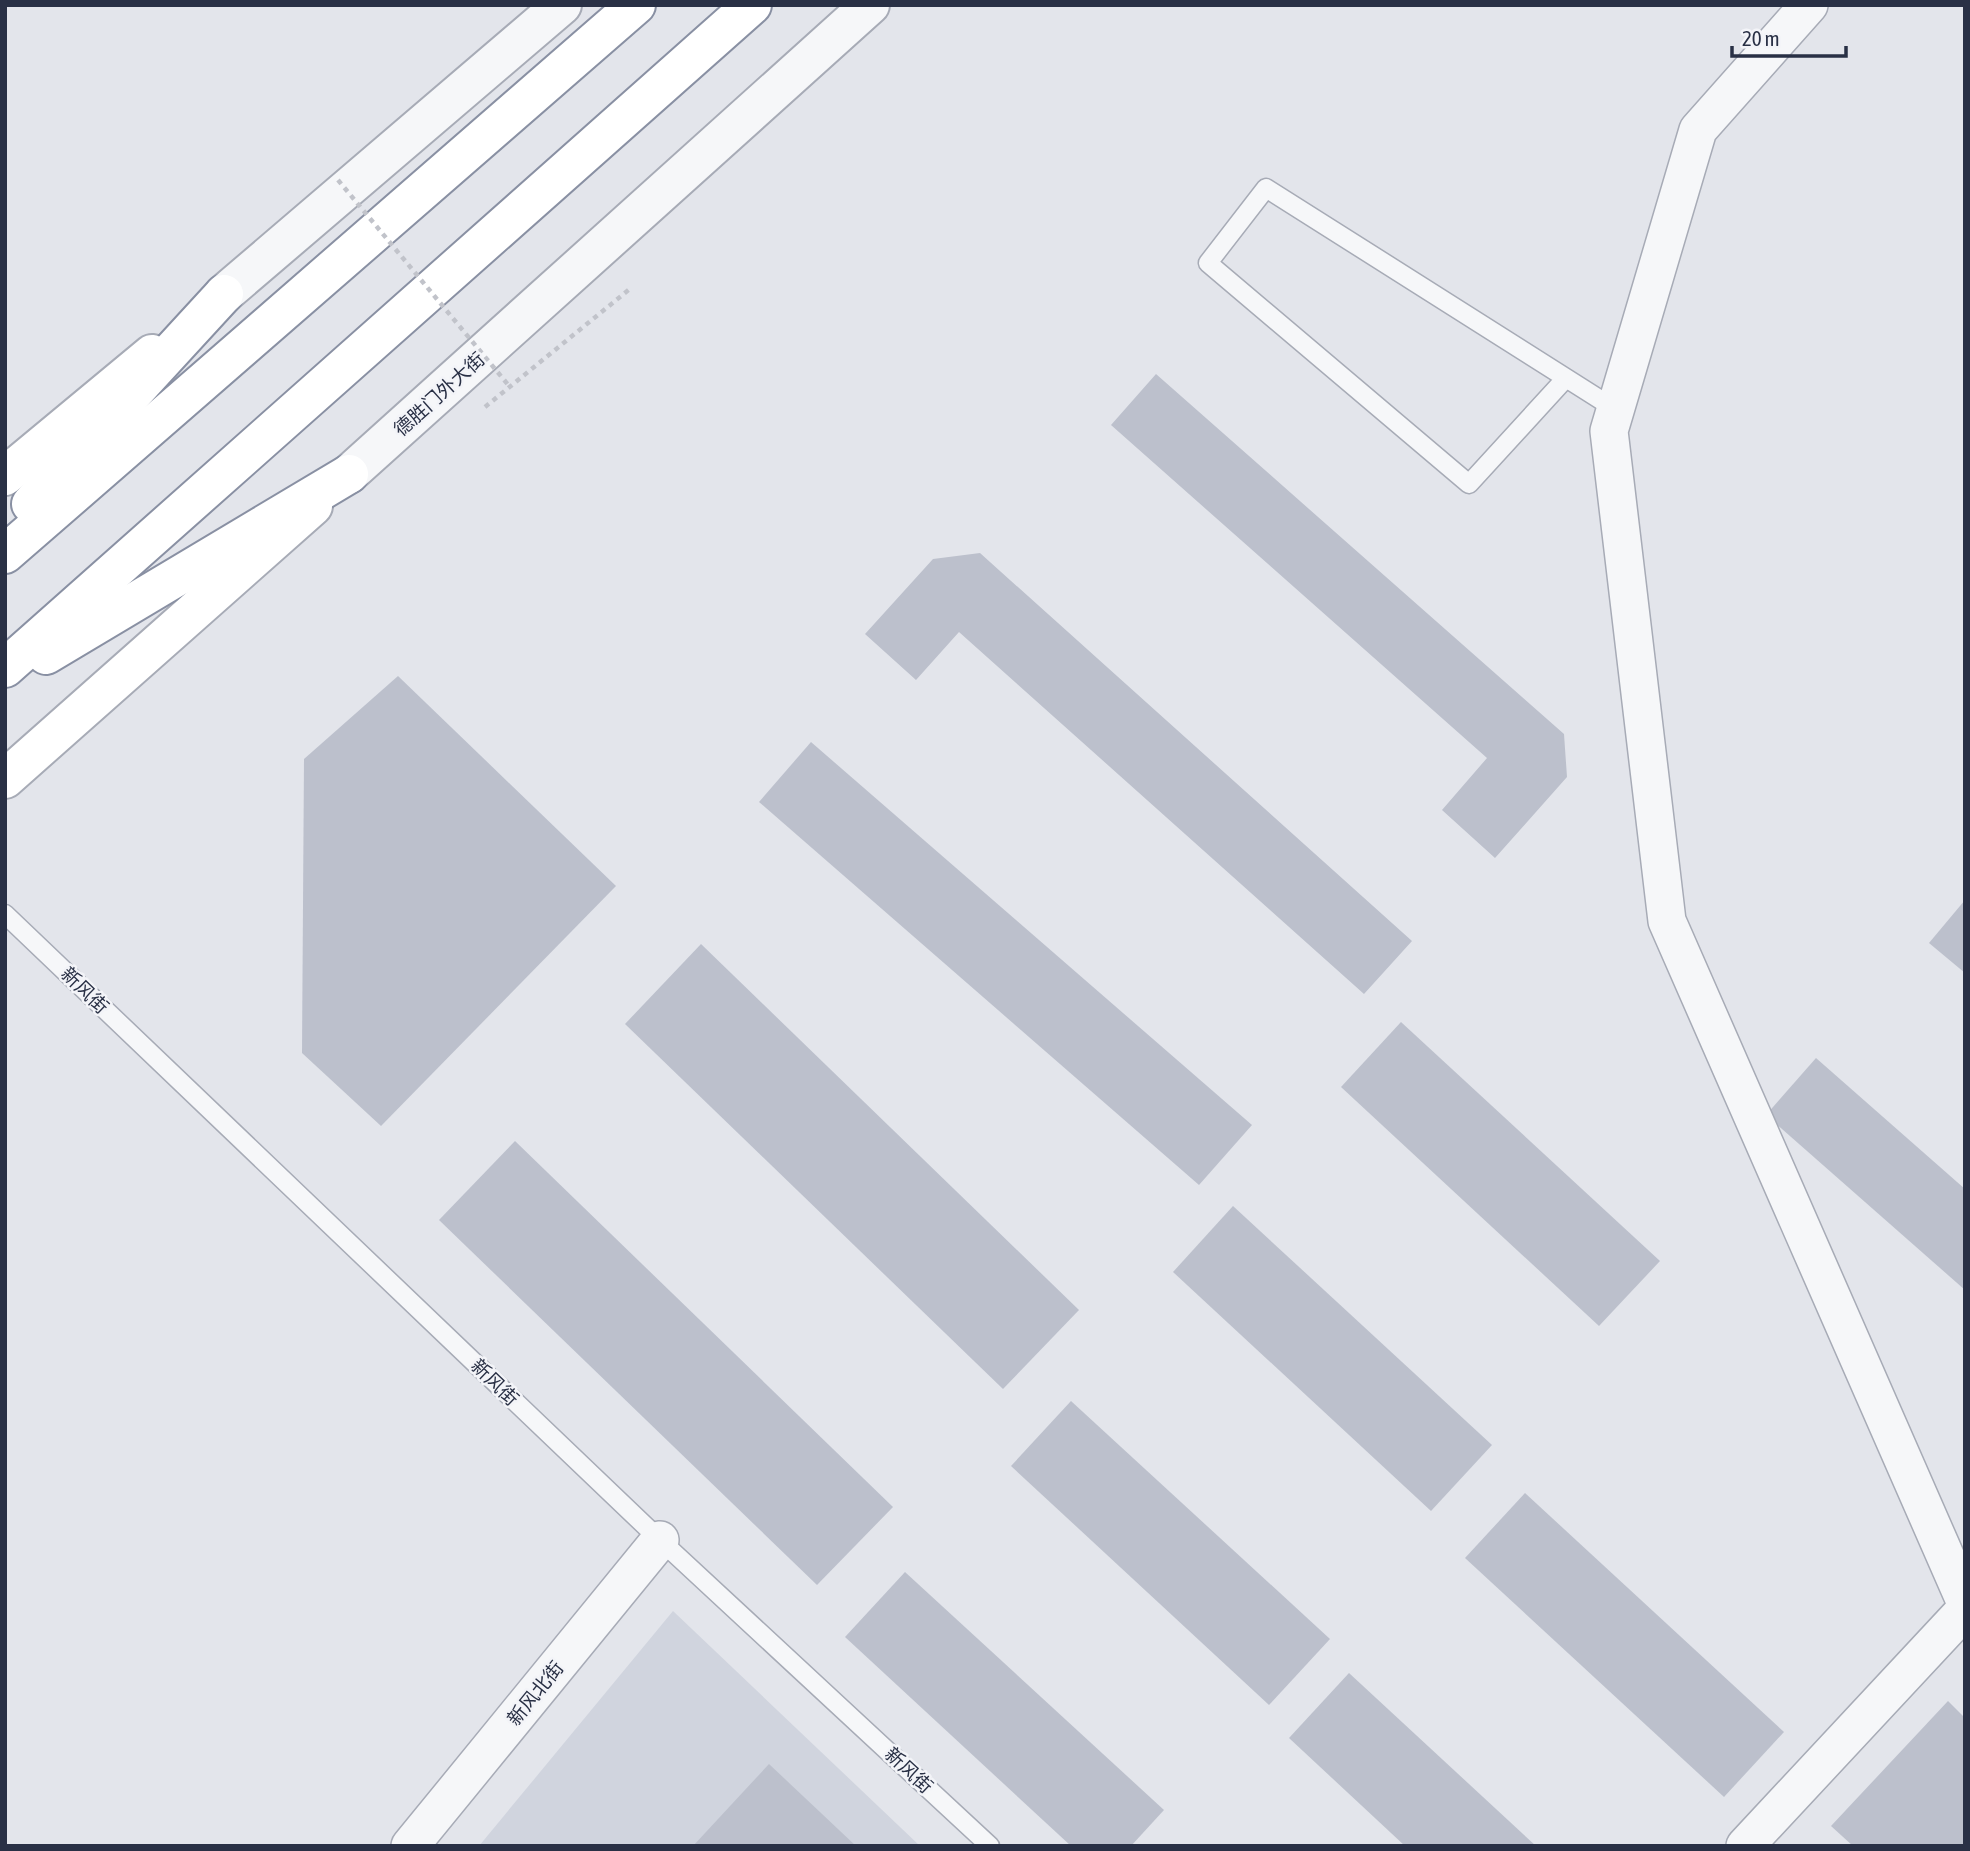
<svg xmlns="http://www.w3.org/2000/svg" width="1970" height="1851" font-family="'Asap Condensed','Noto Sans SC',sans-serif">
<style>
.built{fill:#d0d4de}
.building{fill:#bcc0cc}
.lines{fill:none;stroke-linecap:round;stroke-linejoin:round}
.service-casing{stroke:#a7abb6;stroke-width:21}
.minor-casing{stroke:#a7abb6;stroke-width:40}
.tertiary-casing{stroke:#a7abb6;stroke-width:42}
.secondary-casing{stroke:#a7abb6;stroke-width:42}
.trunk-casing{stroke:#8990a3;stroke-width:42}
.path{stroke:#c1c3ca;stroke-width:4.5;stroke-dasharray:5 5;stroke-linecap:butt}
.service{stroke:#f6f7f9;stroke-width:18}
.minor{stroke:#f6f7f9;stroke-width:37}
.tertiary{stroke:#f6f7f9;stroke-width:38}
.secondary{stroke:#fff;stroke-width:38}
.trunk{stroke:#fff;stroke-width:38}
.path-bridge{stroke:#c1c3ca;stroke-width:4.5;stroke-dasharray:5 5;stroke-linecap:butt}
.labels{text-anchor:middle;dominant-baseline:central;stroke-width:5;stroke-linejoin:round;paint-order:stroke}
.street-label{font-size:19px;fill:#293045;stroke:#f3f4f8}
</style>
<rect width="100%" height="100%" fill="#e3e5eb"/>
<!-- built -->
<path class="built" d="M673,1611L920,1846H479Z"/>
<!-- building -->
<g class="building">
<path d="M1156,374L1564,734L1567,777L1495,858L1442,810L1487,758L1111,425Z"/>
<path d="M980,553L1412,941L1364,994L959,632L916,680L865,634L933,559Z"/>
<path d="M398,676L616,886L381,1126L302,1053L304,759Z"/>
<path d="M811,742L1252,1125L1199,1185L759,802Z"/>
<path d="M1965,900V973L1929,943Z"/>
<path d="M701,944L1079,1310L1003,1389L625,1024Z"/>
<path d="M1401,1022L1660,1261L1599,1326L1341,1087Z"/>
<path d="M1816,1058L1965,1189V1290L1766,1115Z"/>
<path d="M515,1141L893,1507L817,1585L439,1220Z"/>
<path d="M1233,1206L1492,1445L1431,1511L1173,1272Z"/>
<path d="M1071,1401L1330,1639L1269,1705L1011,1466Z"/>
<path d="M1525,1493L1784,1732L1724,1797L1465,1558Z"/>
<path d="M905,1572L1164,1810L1131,1846H1071L845,1637Z"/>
<path d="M1349,1673L1536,1846H1405L1289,1738Z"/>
<path d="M1948,1701L1965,1718V1843L1963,1846H1853L1831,1826Z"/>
<path d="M769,1764L856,1846H693Z"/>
</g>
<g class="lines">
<defs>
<g id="service">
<path d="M1566,378L1469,484L1208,263L1266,188L1615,409"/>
<path d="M5,914L660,1540L990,1846"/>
</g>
<g id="minor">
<path d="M1809,5L1698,130L1609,431L1667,921L1965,1601"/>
<path d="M410,1846L660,1540"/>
<path d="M1745,1846L1965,1610"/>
</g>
<g id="tertiary">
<path d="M224,294L562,5"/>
<path d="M349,474L870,5"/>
</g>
<g id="secondary">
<path d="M5,476L152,354"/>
<path d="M5,779L313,506"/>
</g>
<g id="trunk">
<path d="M31,504L224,294"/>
<path d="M5,554L636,5"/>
<path d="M46,655L349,474"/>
<path d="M5,668L752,5"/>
</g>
</defs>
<!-- service casing -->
<use href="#service" class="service-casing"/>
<!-- minor casing -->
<use href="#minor" class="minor-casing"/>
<!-- tertiary casing -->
<use href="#tertiary" class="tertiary-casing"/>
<!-- secondary casing -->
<use href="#secondary" class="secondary-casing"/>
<!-- trunk casing -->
<use href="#trunk" class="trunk-casing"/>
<!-- path -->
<path class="path" d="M485,407L631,288"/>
<!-- service -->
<use href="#service" class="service"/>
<!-- minor -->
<use href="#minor" class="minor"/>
<!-- tertiary -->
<use href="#tertiary" class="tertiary"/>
<!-- secondary -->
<use href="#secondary" class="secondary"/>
<!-- trunk -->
<use href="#trunk" class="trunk"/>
<!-- path-bridge -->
<path class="path-bridge" d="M338,180L510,387"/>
</g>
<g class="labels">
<!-- street labels -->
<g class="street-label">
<text transform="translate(439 394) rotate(-42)">德胜门外大街</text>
<text transform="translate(85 990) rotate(44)">新风街</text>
<text transform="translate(495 1382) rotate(44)">新风街</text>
<text transform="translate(535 1693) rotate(-51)">新风北街</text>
<text transform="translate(909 1770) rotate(43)">新风街</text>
</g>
</g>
<!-- border -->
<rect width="1970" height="1851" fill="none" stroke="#293045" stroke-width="14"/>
<!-- scale -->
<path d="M1732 46v10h114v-10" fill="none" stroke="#293045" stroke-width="3.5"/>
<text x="1742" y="46" font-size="21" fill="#293045" stroke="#f3f4f8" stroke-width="5" paint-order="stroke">20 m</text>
</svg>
